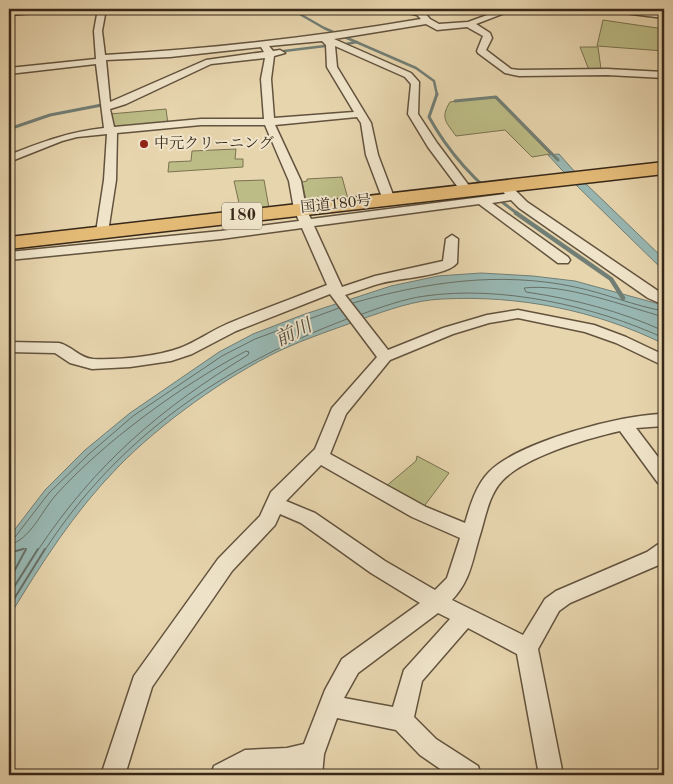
<svg xmlns="http://www.w3.org/2000/svg" width="673" height="784" font-family="'Old Standard TT','Noto Serif JP',serif">
<style>
.green{fill:#bcbc86;stroke:#7a7250}
.water{fill:#98b7b2;stroke:#717e75}
.lines{fill:none;stroke-linecap:round;stroke-linejoin:round}
.shore-far1{stroke:#687066;stroke-width:1}
.shore{stroke:#687066;stroke-width:2}
.stream-far2{stroke:#717e75;stroke-width:2.5}
.stream-far1{stroke:#717e75;stroke-width:3}
.stream{stroke:#717e75;stroke-width:4.5}
.minor-casing{stroke:#63533e;stroke-width:3}
.trunk-casing{stroke:#372819;stroke-width:3}
.minor{fill:#efe4ca;fill-rule:evenodd}
.trunk{fill:#e4ba77;fill-rule:evenodd}
.poi-dot{fill:#8f2418;stroke:#efe4ca;stroke-width:2}
.labels{text-anchor:middle;dominant-baseline:central;stroke-width:4;stroke-linejoin:round;paint-order:stroke}
.far-poi-label{font-size:15px;fill:#372819;stroke:#efe4ca;text-anchor:start}
.far-street-label{font-size:15px;fill:#372819;stroke:#efe4ca}
.shield{fill:#efe4ca;stroke:#6e604e;stroke-width:1}
.shield-label{font-size:16px;font-weight:bold;fill:#372819}
.water-label{font-size:19px;font-style:italic;fill:#4f4c3f;stroke:#efe4ca}
</style>
<rect width="100%" height="100%" fill="#e7d5ae"/>
<filter id="stains"><feTurbulence type="fractalNoise" baseFrequency=".004" numOctaves="4"/><feColorMatrix values="0 0 0 0 .2 0 0 0 0 .09 0 0 0 0 .02 0 0 0 .5 -.17"/></filter>
<radialGradient id="worn" r=".72"><stop offset=".6" stop-color="#630" stop-opacity="0"/><stop offset="1" stop-color="#630" stop-opacity=".3"/></radialGradient>
<!-- green -->
<g class="green">
<path d="M603,20L664,29V51L597,46Z"/>
<path d="M580,47H598L601,69L589,70Z"/>
<path d="M493,97L495,98L550,154L532,157L505,130L456,136C446,122 440,118 450,102Z"/>
<path d="M166,109L168,124L113,129L110,114Z"/>
<path d="M236,149L235,159H243V167L168,172L169,162L191,161L192,151Z"/>
<path d="M342,177L348,199L315,203L306,200L302,182L307,181V179Z"/>
<path d="M264,180L269,208L241,212L234,181Z"/>
<path d="M417,456L449,473L422,509L384,488L416,461Z"/>
</g>
<!-- water -->
<g class="water">
<path d="M559,154L584,182L664,259V271L574,183L548,155Z"/>
<path d="M481,273L533,276L575,281L659,304L664,306V344C595,310 519,295 442,299C415,300 388,310 362,319C335,329 307,338 281,350C225,377 161,423 118,467C74,512 41,564 9,617V537L45,490L85,450L130,413L219,352L253,334L305,314L391,286L438,276Z"/>
</g>
<g class="lines">
<!-- shore-far1 -->
<g class="shore-far1">
<path d="M353,303C426,282 500,271 575,287C605,293 634,306 664,311"/>
<path d="M362,314C382,307 403,299 425,296C502,285 594,306 664,338"/>
<path d="M664,317C624,306 564,283 524,288L526,292C574,299 620,311 664,331"/>
<path d="M9,539L15,537L49,493L89,454L133,416L222,356L255,339L339,308"/>
<path d="M9,545C31,539 41,512 55,496C103,442 182,385 246,351L249,352L248,355C161,408 95,464 38,550"/>
<path d="M21,550L24,548L26,550"/>
<path d="M45,550C118,437 223,366 347,319"/>
</g>
<!-- shore -->
<g class="shore">
<path d="M9,553L23,549"/>
<path d="M9,581L26,549"/>
<path d="M9,595L38,549"/>
<path d="M9,607L45,549"/>
</g>
<!-- stream-far2 -->
<g class="stream-far2">
<path d="M291,9L324,28L416,68L434,81L437,95"/>
<path d="M346,44L357,42"/>
<path d="M276,52L325,46"/>
</g>
<!-- stream-far1 -->
<g class="stream-far1">
<path d="M437,94L429,117C451,157 481,188 518,214"/>
<path d="M455,101L496,97L558,160"/>
<path d="M9,129L50,115L107,104"/>
</g>
<!-- stream -->
<path class="stream" d="M516,213L611,279L623,298"/>
<defs>
<g id="minor">
<path d="M33,9H65L61,11L9,15V11Z"/>
<path d="M98,9H106L102,31L105,55C211,49 316,37 421,19L417,15L400,11L399,9L423,11L430,19L439,24L468,22L504,9H515L476,24L490,33L492,38L486,50L511,69L519,70L607,69L664,72V78L607,75L519,76L505,73L478,53L477,51L483,36L467,27L437,30L426,24L334,39L411,73L419,82L418,114L437,143L473,191L467,195L463,194L428,147L408,114L411,84L405,77L335,46L337,67L371,123L378,155L395,200L393,203H385L383,200L366,155L361,123L357,117L275,125L301,181L306,209L311,219L505,194L500,188L506,184L510,185L527,202L664,295V305L648,298L519,208L511,200L492,203L568,257L570,260L568,263H558L479,204L314,226L342,287L375,276L443,261L446,239L452,235L458,239L457,263C447,276 399,278 382,283C370,286 358,291 345,295L388,350L443,328L487,315L518,310L594,325L626,337L664,355V366L616,343L585,332L518,318L489,323L453,334L390,360L346,414L330,454L426,507L465,523C470,506 476,485 489,472C518,442 623,414 664,414V426L636,428L664,465V485L658,483L620,431C588,438 524,457 502,481C488,496 485,520 479,538C472,562 470,581 452,600L523,635L545,599L556,591L647,552L657,545L664,542V561L661,564L570,603L559,611L538,649L563,775H539L517,654L468,628L422,681L414,717L436,739L478,766L481,775H449L420,755L396,730L337,718L324,754L322,775H298V769L245,775H211L214,766L245,750L287,748L304,744L325,690L342,659L420,603L371,573L301,523L280,514L275,525L232,571L152,687L125,775H101L134,676L218,559L260,516L271,492L315,449L332,408L377,357L330,294L236,331L192,354L171,361L130,367L92,369L70,363L55,353L9,352V342L59,343C72,346 79,358 93,359C118,360 156,357 180,348C196,342 211,331 227,324C260,310 294,298 327,285L302,228L221,239L9,260V252L221,231L299,221L294,209L289,181L265,125H201L117,133L116,180L108,232L102,236L96,232L104,180L107,134L77,137L62,141L9,162V155C42,142 68,132 104,128L96,64L9,74V68L96,59L94,31ZM322,41L326,45L327,67L354,112L274,118L271,79L274,56L285,53L280,50L273,51L269,46ZM261,47L264,52L206,60L110,102L106,60L170,57ZM265,58L261,79L264,119H201L114,127L110,109L126,104L211,64ZM321,465L412,517L460,538L447,578L435,590L385,561L315,513L286,501ZM438,613L450,619L404,670L393,707L344,698L358,673Z"/>
<path d="M603,9H625L664,14V18L607,11Z"/>
</g>
<path id="trunk" d="M664,162V174L9,249V237Z"/>
</defs>
<!-- minor casing -->
<use href="#minor" class="minor-casing"/>
<!-- trunk casing -->
<use href="#trunk" class="trunk-casing"/>
<!-- minor -->
<use href="#minor" class="minor"/>
<!-- trunk -->
<use href="#trunk" class="trunk"/>
</g>
<!-- markers -->
<circle class="poi-dot" cx="144" cy="144" r="5"/>
<g class="labels">
<!-- far-poi labels -->
<g class="far-poi-label">
<text x="154" y="144">中元クリーニング</text>
</g>
<!-- far-street labels -->
<g class="far-street-label">
<text transform="translate(336 205) rotate(-6)">国道180号</text>
</g>
<!-- shield labels -->
<rect class="shield" x="222" y="202.5" width="40" height="27" rx="4"/>
<g class="shield-label">
<text x="242" y="216">180</text>
</g>
<!-- water labels -->
<g class="water-label">
<text transform="translate(294 334) rotate(-26)">前川</text>
</g>
</g>
<!-- margin -->
<rect width="673" height="784" fill="none" stroke="#e7d5ae" stroke-width="30"/>
<rect x="10" y="10" width="653" height="764" fill="none" stroke="#372819" stroke-width="2.5"/>
<rect x="15" y="15" width="643" height="754" fill="none" stroke="#372819"/>
<rect width="100%" height="100%" filter="url(#stains)"/>
<rect width="100%" height="100%" fill="url(#worn)"/>
</svg>
